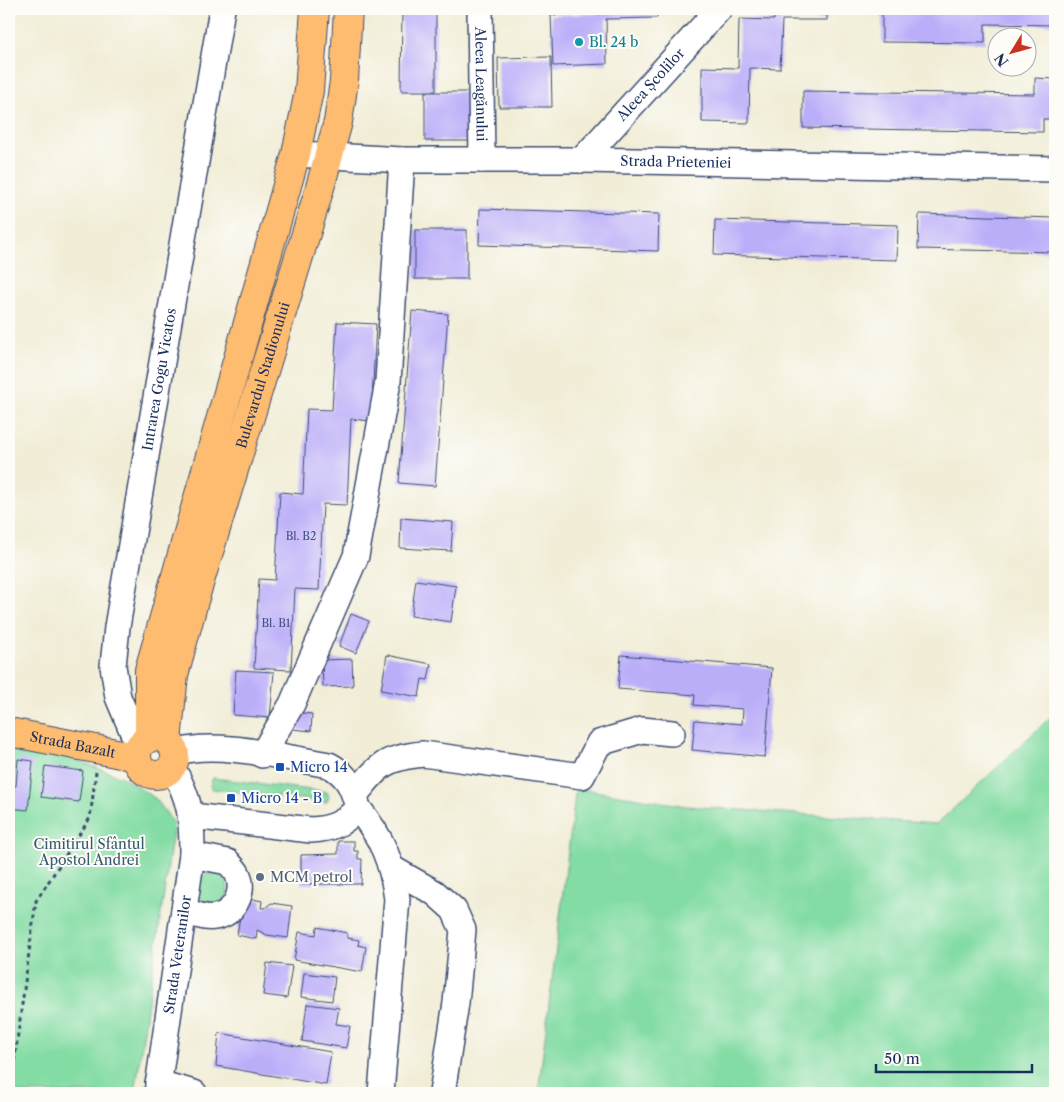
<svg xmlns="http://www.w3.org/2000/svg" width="1064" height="1102" font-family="'Libre Caslon Text',serif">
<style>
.green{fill:#82dca3;stroke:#4e8680}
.building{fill:#bbaef9}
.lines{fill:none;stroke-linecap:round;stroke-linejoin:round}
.minor-casing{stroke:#3b4c70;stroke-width:28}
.major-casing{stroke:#3b4c70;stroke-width:30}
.path{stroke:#3b4c70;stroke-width:3;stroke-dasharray:4 4;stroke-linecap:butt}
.minor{stroke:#fff;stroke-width:25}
.major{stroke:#fdbc70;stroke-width:28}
.culture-dot{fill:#0f9aa8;stroke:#fdfcf7;stroke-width:2}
.transit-dot{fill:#1a4fb4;stroke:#fdfcf7;stroke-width:2}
.service-dot{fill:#5c6f8a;stroke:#fdfcf7;stroke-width:2}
.labels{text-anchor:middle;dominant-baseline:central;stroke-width:4;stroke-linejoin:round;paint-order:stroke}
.number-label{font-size:11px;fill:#434f85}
.culture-label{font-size:14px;fill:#0d838f;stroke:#fdfcf7;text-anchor:start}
.street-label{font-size:14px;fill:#1b2f5e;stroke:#fdfcf7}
.transit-label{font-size:14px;fill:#164399;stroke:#fdfcf7;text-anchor:start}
.park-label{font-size:14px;fill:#355a6f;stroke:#fdfcf7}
.service-label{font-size:14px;fill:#4e5e75;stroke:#fdfcf7;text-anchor:start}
</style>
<rect width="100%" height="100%" fill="#fdfcf7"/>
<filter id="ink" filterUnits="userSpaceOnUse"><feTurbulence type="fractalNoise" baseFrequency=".02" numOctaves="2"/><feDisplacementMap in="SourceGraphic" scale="10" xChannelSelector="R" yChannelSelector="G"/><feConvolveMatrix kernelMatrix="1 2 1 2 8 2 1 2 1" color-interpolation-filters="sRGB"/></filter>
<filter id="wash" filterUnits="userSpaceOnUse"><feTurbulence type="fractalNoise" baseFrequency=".0096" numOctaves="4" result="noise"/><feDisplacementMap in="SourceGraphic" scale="20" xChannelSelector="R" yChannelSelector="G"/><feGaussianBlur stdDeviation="1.12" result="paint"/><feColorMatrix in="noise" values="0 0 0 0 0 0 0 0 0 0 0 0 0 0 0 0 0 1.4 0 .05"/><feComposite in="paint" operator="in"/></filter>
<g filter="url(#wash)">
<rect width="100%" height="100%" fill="#f1edd7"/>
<!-- green -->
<g class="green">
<path d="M1055,713V1093H538L576,788L686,806L937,824Z"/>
<path d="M9,747L48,749L126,779L156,799L174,824L135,1093H9Z"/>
<path d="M213,778L327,792L329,797L327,802L212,789L210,786Z"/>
<circle cx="212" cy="889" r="16"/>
</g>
<g id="blocks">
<!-- building -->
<g class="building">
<path d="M402,9H436V91H401Z"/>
<path d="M596,9H657V18L606,19L607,64L553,66L551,15L596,14Z"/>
<path d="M773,9H827V20H782L780,69L750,68L749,123L702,122V67L738,68L739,19L774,20Z"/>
<path d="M882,9H1055V25L985,24V43L882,42Z"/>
<path d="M551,57L552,107H499L498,58Z"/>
<path d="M1035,78L1055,79V119H1043V132L803,128V91L1035,94Z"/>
<path d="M425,92H471L472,141H425Z"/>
<path d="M480,209L659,214L658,251L479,245Z"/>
<path d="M919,214L1055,218V252L918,249Z"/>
<path d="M715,220L898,225L897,260L714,255Z"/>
<rect x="415" y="230" width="52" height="49"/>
<path d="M412,311L448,314L435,486L399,483Z"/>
<path d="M337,322L376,324L371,421L351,419L347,505L323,504L319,590L295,589L291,670L254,668L259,579L275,580L280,492L303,494L307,409L332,410Z"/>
<path d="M401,518L453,522L451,551L400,548Z"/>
<path d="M416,580L456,586L451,622L411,616Z"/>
<path d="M351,614L369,621L356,653L339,646Z"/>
<path d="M387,655L431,664L428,680L422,679L419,697L381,690Z"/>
<path d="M621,655L772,668L765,757L692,750L695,720L742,724L743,709L694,705L695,695L618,689Z"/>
<path d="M352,659L353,686L323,687L322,660Z"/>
<path d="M236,670L274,672L270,718L233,715Z"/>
<path d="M293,712L312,714L311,731L292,729Z"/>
<path d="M18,759L33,761L28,810L9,808V786H16Z"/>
<path d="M45,766L83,771L79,802L41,797Z"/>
<path d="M338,841H354V851H358V859H362L361,884H301V855L338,854Z"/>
<path d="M243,897L262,901L261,908H265L271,903L292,906L288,938L267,935L257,930L256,939L237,935Z"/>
<path d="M317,927L347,933V938L359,940L358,945L366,947L362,972L294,960L299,932L316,935Z"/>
<path d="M267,963L292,966L287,998L263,995Z"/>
<path d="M304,973L335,977L332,1001L301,997Z"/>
<path d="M307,1004L339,1008L336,1024L350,1026L346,1048L302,1041Z"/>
<path d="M219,1033L331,1052L326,1085L216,1066Z"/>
</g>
</g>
</g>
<g filter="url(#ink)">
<use href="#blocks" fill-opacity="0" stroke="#3b4c70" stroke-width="1"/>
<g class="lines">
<defs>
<g id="minor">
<path id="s1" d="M480,9L482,160"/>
<path id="s2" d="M296,154L402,160H582L1055,169"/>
<path id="s3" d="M582,160L719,9"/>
<path id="s4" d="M139,747L118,697L113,666L117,627L222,9"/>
<path d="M175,753C215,739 286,758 329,765C348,775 353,788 358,808C343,824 332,829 311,830L192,816"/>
<path d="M262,755L292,704L356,556L388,382L402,160"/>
<path d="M355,795C379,765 384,758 423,754L582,776L599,743L642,730L672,733"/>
<path d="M358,808C382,838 392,861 397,899L381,1093"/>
<path d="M393,869L435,893L454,910L463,930L456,1003L442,1093"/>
<path d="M184,910C194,914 204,919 215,917C234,914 245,893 238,875C236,870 231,866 228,862L192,855"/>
<path d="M158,1083L194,1093"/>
<path id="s5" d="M157,1093L192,855C192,816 191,801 172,767"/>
</g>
<g id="major">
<path id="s6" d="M9,732L136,757"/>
<circle cx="156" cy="756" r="19"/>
<path d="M149,738V670L296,154L309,91L315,9"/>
<path id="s7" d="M167,741L174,675L194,601L319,191L338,122L344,81L348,9"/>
</g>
</defs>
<!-- minor casing -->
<use href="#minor" class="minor-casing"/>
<!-- major casing -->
<use href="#major" class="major-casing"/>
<!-- path -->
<path class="path" d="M10,1093L36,901L90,818L96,772"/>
<!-- minor -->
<use href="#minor" class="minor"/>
<!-- major -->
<use href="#major" class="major"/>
</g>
</g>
<!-- markers -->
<circle class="culture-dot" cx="579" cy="42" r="5"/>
<g class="transit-dot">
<rect x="275" y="762" width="10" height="10" rx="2.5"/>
<rect x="226" y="793" width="10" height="10" rx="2.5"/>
</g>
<circle class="service-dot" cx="260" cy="877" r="5"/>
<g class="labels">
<!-- number labels -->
<g class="number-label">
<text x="301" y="536">Bl. B2</text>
<text x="276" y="623">Bl. B1</text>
</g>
<!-- culture labels -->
<g class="culture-label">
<text x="589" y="42">Bl. 24 b</text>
</g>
<!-- street labels -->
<g class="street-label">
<text stroke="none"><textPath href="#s3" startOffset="102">Aleea Școlilor</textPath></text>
<text stroke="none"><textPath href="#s1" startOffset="75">Aleea Leagănului</textPath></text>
<text stroke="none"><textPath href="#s2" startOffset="380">Strada Prieteniei</textPath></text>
<text stroke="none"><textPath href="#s7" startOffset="379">Bulevardul Stadionului</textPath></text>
<text stroke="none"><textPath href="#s4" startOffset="376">Intrarea Gogu Vicatos</textPath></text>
<text stroke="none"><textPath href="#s6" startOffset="65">Strada Bazalt</textPath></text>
<text stroke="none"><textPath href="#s5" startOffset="140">Strada Veteranilor</textPath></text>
</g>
<!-- transit labels -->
<g class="transit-label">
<text x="290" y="767">Micro 14</text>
<text x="241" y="798">Micro 14 - B</text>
</g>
<!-- park labels -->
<g class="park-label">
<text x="89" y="844">Cimitirul Sfântul<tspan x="89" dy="16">Apostol Andrei</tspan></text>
</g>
<!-- service labels -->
<g class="service-label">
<text x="270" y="877">MCM petrol</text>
</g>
</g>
<!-- margin -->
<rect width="1064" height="1102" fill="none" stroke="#fdfcf7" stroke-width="30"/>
<!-- north arrow -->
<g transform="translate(1012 52) rotate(233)"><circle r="24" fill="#fdfcf7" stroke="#a3aaba"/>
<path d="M0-4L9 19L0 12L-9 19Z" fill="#c8321e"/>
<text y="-8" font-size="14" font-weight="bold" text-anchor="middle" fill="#1b2f5e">N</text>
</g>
<!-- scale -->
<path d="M876 1064v8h156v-8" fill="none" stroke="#1b2f5e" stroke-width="2.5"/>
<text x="884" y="1064" font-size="15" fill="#1b2f5e" stroke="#fdfcf7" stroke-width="4" paint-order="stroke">50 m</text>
</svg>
